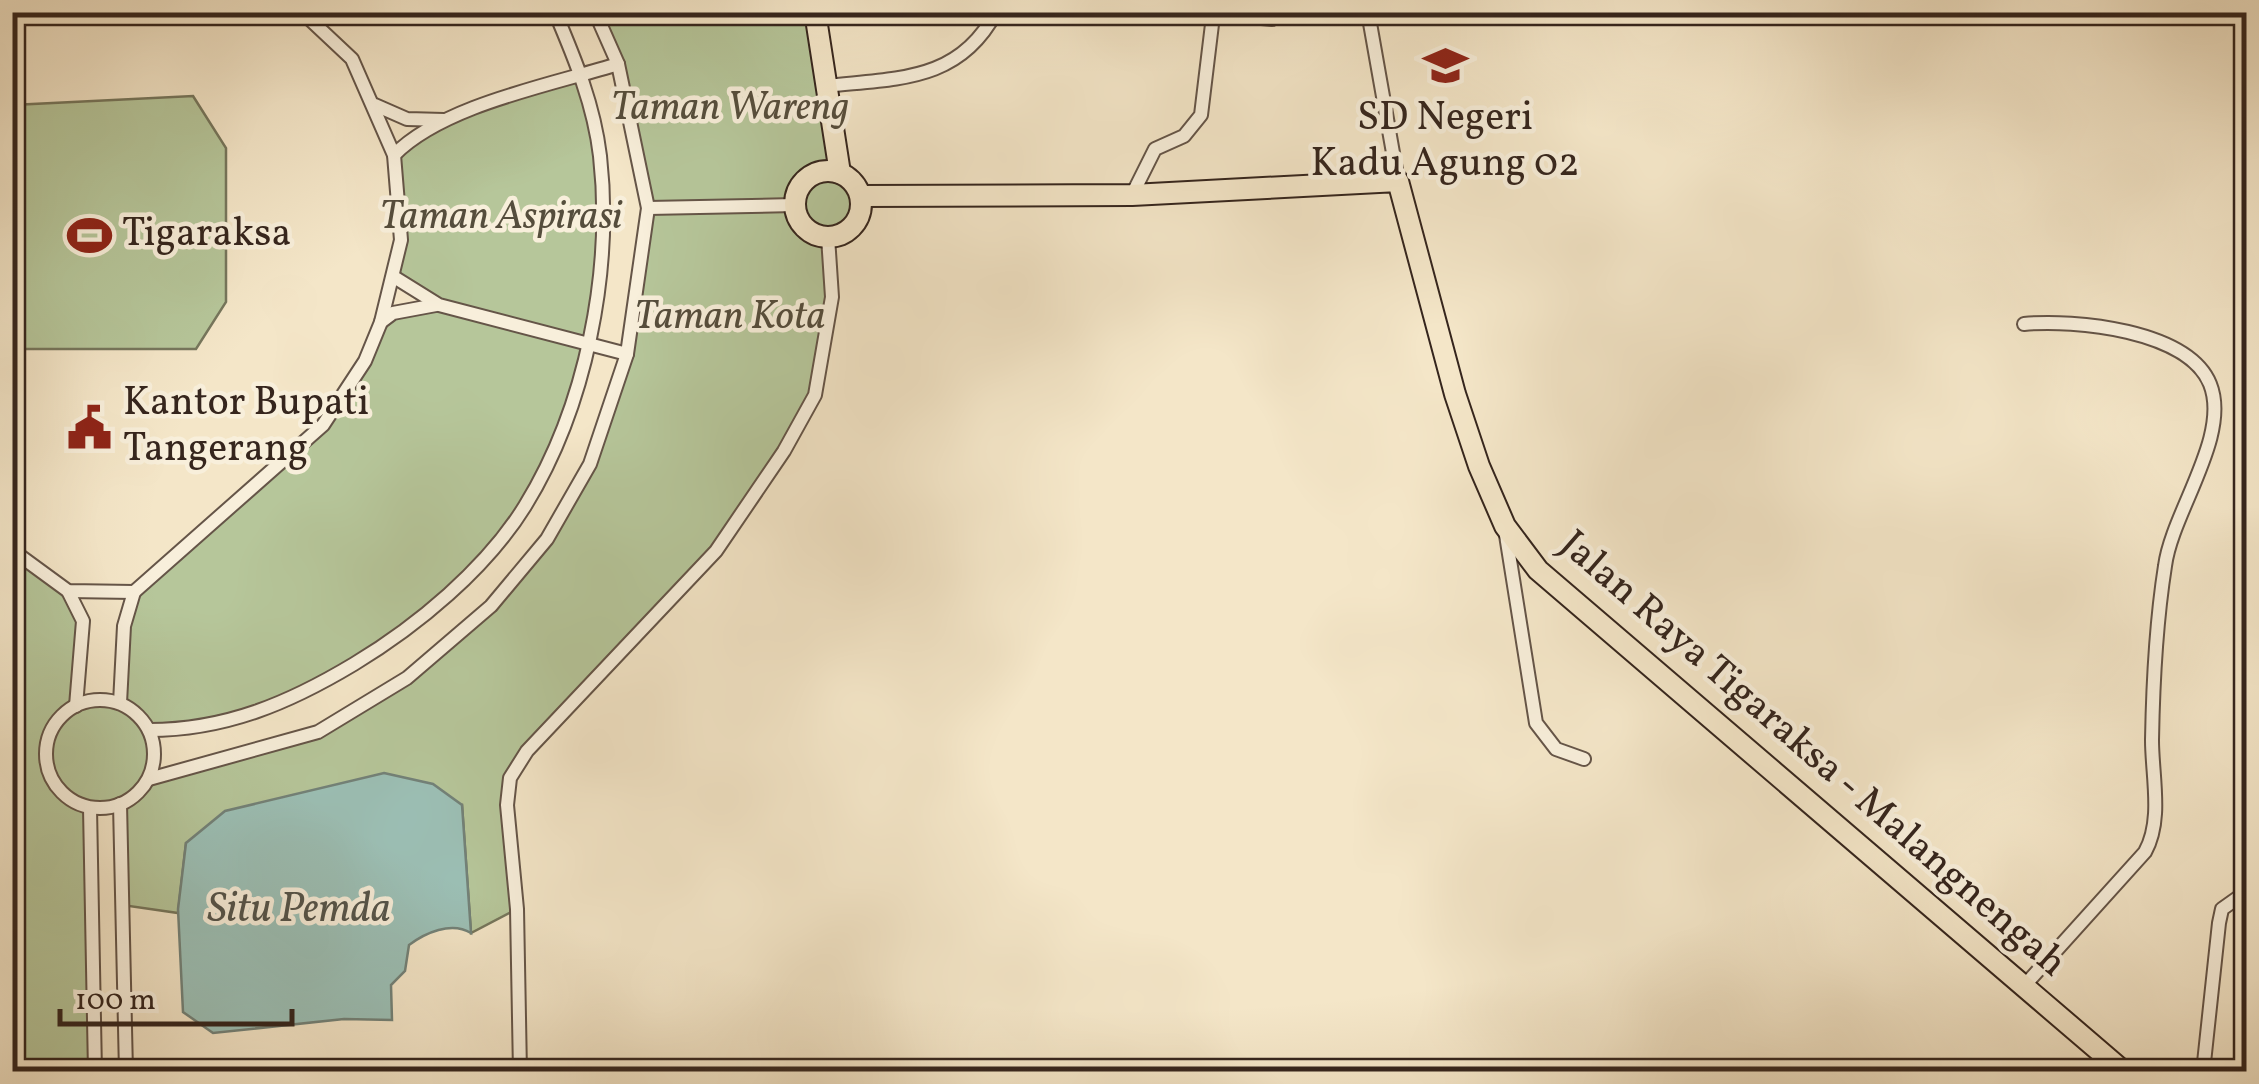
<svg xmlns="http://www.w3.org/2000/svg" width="2259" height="1084" font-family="Vollkorn,serif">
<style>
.green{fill:#b6c69a;stroke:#76765c;stroke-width:2.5}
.water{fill:#9cc0b6;stroke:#738279;stroke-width:2.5}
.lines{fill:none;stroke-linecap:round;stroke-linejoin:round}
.street-casing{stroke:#655548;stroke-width:16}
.primary-casing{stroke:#35251d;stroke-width:24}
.street{stroke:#f8efdb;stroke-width:12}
.primary{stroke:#f4e6c8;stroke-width:20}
.labels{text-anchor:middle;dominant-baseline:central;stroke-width:9;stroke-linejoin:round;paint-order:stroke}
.park-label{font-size:40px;font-style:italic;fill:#554d3c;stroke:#f8efdb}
.poi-label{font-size:40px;fill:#35251d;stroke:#f8efdb;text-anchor:start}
.street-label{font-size:40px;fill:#35251d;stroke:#f8efdb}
.water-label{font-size:42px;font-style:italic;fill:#54544b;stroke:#f8efdb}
</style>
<rect width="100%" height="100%" fill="#f4e6c8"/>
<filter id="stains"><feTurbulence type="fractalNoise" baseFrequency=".002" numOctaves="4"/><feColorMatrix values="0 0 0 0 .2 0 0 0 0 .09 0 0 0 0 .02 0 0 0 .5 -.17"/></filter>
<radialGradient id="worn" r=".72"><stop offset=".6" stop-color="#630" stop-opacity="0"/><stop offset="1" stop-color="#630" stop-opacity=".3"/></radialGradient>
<!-- green -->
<g class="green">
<path d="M595,13H815L840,173L861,196C859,220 853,232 828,238L832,297L815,395L716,551L510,778L517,909L471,933L462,805L186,843L178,913L122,905L119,804L91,808L95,1071H13V952L21,941L13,884V550C94,611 84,608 77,706L92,701L120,703L134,592L323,425L381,322L437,305L394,277L401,243L394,155L417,134L582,75L600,156L602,247L569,413L526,506L498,542L386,645L297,699L149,731L154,746L149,778L318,732L407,678L472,622L545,542L590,464L627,354L648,208L636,135Z"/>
<path d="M193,96L226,148V302L196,349H13V105Z"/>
</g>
<!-- water -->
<g class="water">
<path d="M384,773L433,784L462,805L471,933C451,921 425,933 409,945L405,971L391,985L392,1020L344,1019L213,1033L183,1012L178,909L186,843L225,811Z"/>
<path d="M13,884C23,906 28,932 13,952Z"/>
</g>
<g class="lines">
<defs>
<g id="street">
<path d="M1198,12L1272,19"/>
<path d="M1368,12L1398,181"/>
<path d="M826,86C898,78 959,82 996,12"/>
<path d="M375,105L407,119L444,120"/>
<path d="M394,155C443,105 551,85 618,64"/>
<path d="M1132,195L1155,149L1184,136L1201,115L1213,16"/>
<path d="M648,208L795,205"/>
<path d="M394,277L439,305L627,354"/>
<path d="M381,322L393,313L436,305"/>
<path d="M2024,324C2074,319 2188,330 2210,384C2231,436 2172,512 2165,566C2156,623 2153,682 2152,740C2152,776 2163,820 2145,852L2025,985"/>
<path d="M1505,529L1536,723L1556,749L1584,759"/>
<path d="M12,550L68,591L134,592L323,425L365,361L381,322L401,240L394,155L352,59L302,12"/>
<path d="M68,591L83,621L76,706"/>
<circle cx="100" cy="754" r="54"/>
<path d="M120,703L124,626L134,592"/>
<path d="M149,730C226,730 289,703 354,664C417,626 486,569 525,506C586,407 613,271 600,156C594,105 575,59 555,12"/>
<path d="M149,779L318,732L407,678L491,606L547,539L590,464L627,354L648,208L618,64L595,12"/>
<path d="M120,804L126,1072"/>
<path d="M90,808L95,1072"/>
<path d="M520,1072L517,909L507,805L510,778L527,751L716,551L784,451L815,395L832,297L828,237"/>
<path d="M2203,1072L2219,923L2222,909L2246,892"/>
</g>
<g id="primary">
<path d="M815,12L840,173"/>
<circle cx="828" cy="204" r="33"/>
<path d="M861,196L1132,195L1398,181L1455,394L1479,466L1505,526L1538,570L2124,1072"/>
</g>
</defs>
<!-- street casing -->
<use href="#street" class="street-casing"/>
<!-- primary casing -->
<use href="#primary" class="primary-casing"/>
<!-- street -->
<use href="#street" class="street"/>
<!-- primary -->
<use href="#primary" class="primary"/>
</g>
<!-- icons -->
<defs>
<symbol id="school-bare" viewBox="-9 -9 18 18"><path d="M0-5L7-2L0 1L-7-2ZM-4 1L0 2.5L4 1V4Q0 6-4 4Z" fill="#8f2418" stroke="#f8efdb" stroke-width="2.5" paint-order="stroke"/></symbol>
<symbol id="stadium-bare" viewBox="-9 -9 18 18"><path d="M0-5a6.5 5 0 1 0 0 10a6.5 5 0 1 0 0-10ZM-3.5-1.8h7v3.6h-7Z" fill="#8f2418" stroke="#f8efdb" stroke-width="2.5" paint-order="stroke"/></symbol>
<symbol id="civic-bare" viewBox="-9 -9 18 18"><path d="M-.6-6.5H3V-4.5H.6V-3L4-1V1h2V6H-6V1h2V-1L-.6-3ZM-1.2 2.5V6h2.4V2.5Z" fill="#8f2418" stroke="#f8efdb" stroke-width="2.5" paint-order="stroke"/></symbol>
</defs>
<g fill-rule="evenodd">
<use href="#school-bare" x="1414" y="34" width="63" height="63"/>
<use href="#stadium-bare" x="58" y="204" width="63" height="63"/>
<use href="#civic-bare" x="58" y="396" width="63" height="63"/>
</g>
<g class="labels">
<!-- park labels -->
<g class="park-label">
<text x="730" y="109">Taman Wareng</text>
<text x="501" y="218">Taman Aspirasi</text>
<text x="730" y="318">Taman Kota</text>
</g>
<!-- poi labels -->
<g class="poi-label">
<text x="1445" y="119" text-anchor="middle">SD Negeri<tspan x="1445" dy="46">Kadu Agung 02</tspan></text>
<text x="122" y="235">Tigaraksa</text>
<text x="123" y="404">Kantor Bupati<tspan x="123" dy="46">Tangerang</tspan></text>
</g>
<!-- street labels -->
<g class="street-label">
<text transform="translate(1812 755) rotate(41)">Jalan Raya Tigaraksa - Malangnengah</text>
</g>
<!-- water labels -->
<g class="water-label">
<text x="299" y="910">Situ Pemda</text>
</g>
</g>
<!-- margin -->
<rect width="2259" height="1084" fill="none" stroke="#f4e6c8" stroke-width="50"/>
<rect x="15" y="15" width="2229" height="1054" fill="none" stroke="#35251d" stroke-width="5"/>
<rect x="25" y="25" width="2209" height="1034" fill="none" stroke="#35251d" stroke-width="2.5"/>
<!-- scale -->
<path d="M60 1009v15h232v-15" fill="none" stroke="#35251d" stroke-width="5"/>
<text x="75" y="1009" font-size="30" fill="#35251d" stroke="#f8efdb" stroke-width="8" paint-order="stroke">100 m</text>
<rect width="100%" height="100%" filter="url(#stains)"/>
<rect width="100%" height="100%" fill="url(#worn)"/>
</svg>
